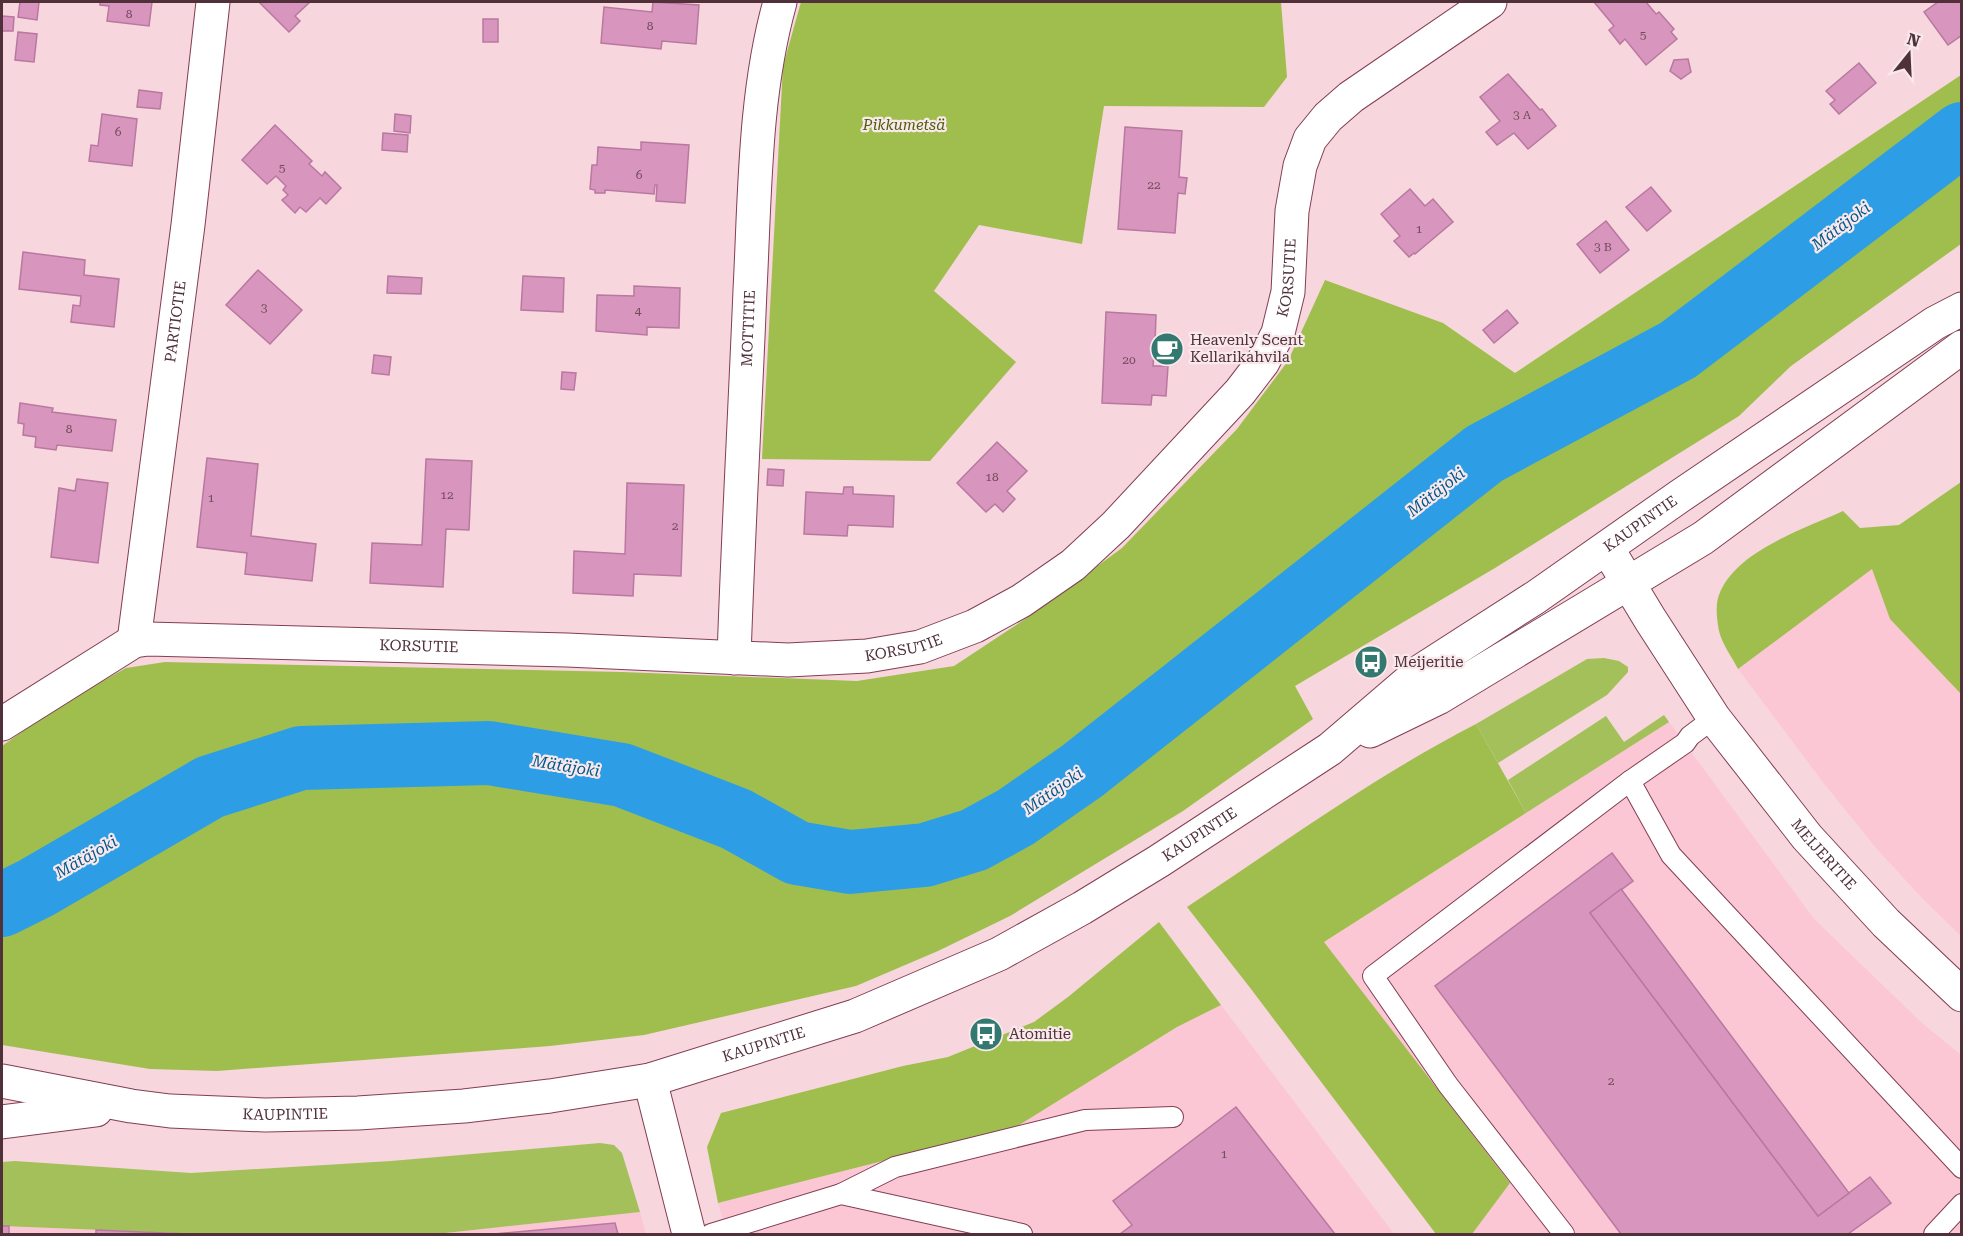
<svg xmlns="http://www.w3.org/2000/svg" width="1963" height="1236" font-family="'Roboto Serif',serif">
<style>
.built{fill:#fcc7d4}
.green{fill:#a4c05a}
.forest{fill:#a0be4d}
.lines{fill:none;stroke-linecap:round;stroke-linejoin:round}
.stream{stroke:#2d9ee6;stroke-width:10}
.river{stroke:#2d9ee6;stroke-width:64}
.building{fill:#d896be;stroke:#b8789f;stroke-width:1.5}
.lane-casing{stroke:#823e53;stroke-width:22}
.street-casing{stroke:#823e53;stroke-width:35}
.secondary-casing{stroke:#823e53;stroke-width:35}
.lane{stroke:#fff;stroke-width:20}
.street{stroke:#fff;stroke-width:33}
.secondary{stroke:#fff;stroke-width:33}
.labels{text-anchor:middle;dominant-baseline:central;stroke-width:4.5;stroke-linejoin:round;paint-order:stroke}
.number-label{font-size:12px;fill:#724a5a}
.park-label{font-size:15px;font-style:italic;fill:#4b5e0a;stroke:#f9e8ec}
.street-label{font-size:15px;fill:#503139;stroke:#f9e8ec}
.poi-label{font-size:15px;fill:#503139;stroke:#f9e8ec;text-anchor:start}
.water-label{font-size:16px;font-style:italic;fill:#035888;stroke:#f9e8ec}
</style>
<rect width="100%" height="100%" fill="#f7d6dd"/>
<!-- built -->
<g class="built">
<path d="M1961,502V936L1922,898L1876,848L1822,781L1738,669Z"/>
<path d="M1669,722L1814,919L1923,1024L1961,1055V1234H1436L1251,989Z"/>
<path d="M1221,1005L1394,1234H727L718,1203L1016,1127L1177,1027Z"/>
<path d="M640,1212L646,1234H436Z"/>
<path d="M2,1226L96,1230L200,1234H2Z"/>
</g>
<!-- green -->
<g class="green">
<path d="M1604,658L1619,661L1628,667V672L1607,695L1498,763L1476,724L1587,659Z"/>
<path d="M1664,715L1669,722L1526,813L1508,780L1606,716L1624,742Z"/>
<path d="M600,1143L614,1145L622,1153L640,1212L436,1234H200L2,1226V1162L15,1161L191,1173L391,1161Z"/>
</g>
<!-- forest -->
<g class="forest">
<path d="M801,2H1281L1287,77L1264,107L1104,106L1082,244L979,225L934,291L1016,362L930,461L762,459L783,66Z"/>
<path d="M1961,75V244L1791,366L1739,416L1495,568L1295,686L1313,719L1183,811L1010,916L938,951L856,986L644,1035L550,1046L217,1071L150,1069L2,1045V746L61,704L126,668L165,662L622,672L857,681L954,666L1025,619L1122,548L1237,429L1288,361L1325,280L1443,323L1515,373Z"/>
<path d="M1961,482V694L1890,619L1872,569L1738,669C1732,657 1722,644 1719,631C1717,620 1715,605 1719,595C1735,551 1804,529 1843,511L1860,528L1899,525Z"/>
<path d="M1476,724L1526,813L1324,942L1510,1183L1472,1234H1436L1251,989L1187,907C1282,844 1375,776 1476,724Z"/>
<path d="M1159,922L1221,1005L1177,1027L1016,1127L718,1203L707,1147L721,1113L903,1066L948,1057L1034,1022L1068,997Z"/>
</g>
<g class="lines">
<!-- stream -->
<path class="stream" d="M925,855L929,871"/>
<!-- river -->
<path class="river" d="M2,905L36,888L210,787L301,758L489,753L622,775L736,819L797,853L850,862L925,855L974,840L1016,817L1082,771L1484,454L1678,350L1962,134"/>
</g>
<!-- building -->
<g class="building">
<path d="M20,2H39L37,20L18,17Z"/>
<path d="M100,2H152L149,26L107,21L109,6L100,5Z"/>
<path d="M259,2H310L295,16L300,21L289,32Z"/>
<path d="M653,2L699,5L696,44L662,41L661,49L601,43L604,7L652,12Z"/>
<path d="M1594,2H1646L1656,14L1659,12L1674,29L1671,32L1677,39L1646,65L1625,39L1620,44L1609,30L1614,26Z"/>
<path d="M1938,2H1962V35L1948,45L1924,12Z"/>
<path d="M2,16L14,17L13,31H2Z"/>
<rect x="483" y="19" width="15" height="23"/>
<path d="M18,32L37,34L34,62L15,60Z"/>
<path d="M1688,59L1691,72L1681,79L1670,71L1674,60Z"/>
<path d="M1859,63L1876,83L1839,114L1830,104L1835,100L1826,91Z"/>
<path d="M1508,74L1540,110L1542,109L1556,126L1528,149L1514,133L1497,145L1486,132L1500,121L1480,97Z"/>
<path d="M139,90L162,93L160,109L137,107Z"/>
<path d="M102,114L137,119L132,166L89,161L91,145L98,146Z"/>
<path d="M395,114L411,116L410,133L394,131Z"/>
<path d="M275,125L312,161L309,164L322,176L325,172L341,188L326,204L320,198L306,212L300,207L295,213L282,200L288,195L283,190L286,186L276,176L267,184L242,160Z"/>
<path d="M1125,127L1182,131L1179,177L1187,178L1185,194L1178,193L1175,233L1118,229Z"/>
<path d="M383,133L408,135L407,152L382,150Z"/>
<path d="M641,142L689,145L685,203L656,201L657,185H655L654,194L605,190V193H595V190L590,189L592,165H597L598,147L641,150Z"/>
<path d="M1651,187L1671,211L1647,231L1626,207Z"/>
<path d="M1410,189L1425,206L1433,199L1453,222L1415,254L1414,253L1409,257L1394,241L1400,236L1381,214Z"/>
<path d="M1606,221L1629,250L1600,273L1577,244Z"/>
<path d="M23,252L85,260L84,275L119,279L114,327L71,322L73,305L80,306L81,296L19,289Z"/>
<path d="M258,270L302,310L270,344L226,305Z"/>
<path d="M388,276L422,278L421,294L387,293Z"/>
<path d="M523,276L564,278L563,312L521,310Z"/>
<path d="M634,286L680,288L679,328L647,327V335L596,331L597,295L634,296Z"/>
<path d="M1507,310L1518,323L1494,343L1483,330Z"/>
<path d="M1106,312L1156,315L1155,343L1171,345V354H1154L1153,366H1168L1166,396L1152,395L1151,405L1102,403Z"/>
<path d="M374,355L391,357L389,375L372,373Z"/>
<path d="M562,372L576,373L574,390L561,389Z"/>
<path d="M20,403L53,408L52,412L116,420L112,451L57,445L56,450L35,447L36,437L23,435L24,424L18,423Z"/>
<path d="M997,442L1027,471L1007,491L1015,499L1003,512L995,504L986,512L957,483Z"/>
<path d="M207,458L258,464L251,536L316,544L312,581L245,574L247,553L197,547Z"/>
<path d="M426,459L472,461L469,530L446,529L443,587L370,583L372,543L422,545Z"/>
<path d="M768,469L784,470L783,486L767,485Z"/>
<path d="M77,479L108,483L98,563L51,557L59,488L75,491Z"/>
<path d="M627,483L684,485L681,576L634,574L633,596L573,593L574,551L625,554Z"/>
<path d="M844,487H853V494L894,496L893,527L848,525L847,536L804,534L806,492L843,494Z"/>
<path d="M1612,853L1633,881L1590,913L1818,1216L1870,1177L1891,1203L1848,1234H1621L1435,986Z"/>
<path d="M1621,889L1849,1193L1818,1216L1590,913Z"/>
<path d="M1236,1107L1335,1234H1120L1132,1225L1113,1201Z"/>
<path d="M615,1223L618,1234H494Z"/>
<rect x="2" y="1226" width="7" height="8"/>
<path d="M96,1230L188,1234H96Z"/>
</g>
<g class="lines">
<defs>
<g id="lane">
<path d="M1714,718L1690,736L1685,743L1630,781L1671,855L1962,1168"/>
<path d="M841,1194L895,1167L1085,1120L1173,1117"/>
<path d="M711,1234L841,1194L1022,1234"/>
<path d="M1564,1234L1448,1085L1373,976L1630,781"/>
<path d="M1934,1234L1962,1204"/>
</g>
<g id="street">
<path id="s1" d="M1607,548L1650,619L1714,718L1807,837L1886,923L1962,995"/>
<path id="s2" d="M134,641L188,225L213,2"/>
<path id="s3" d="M734,658C738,536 745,413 750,290C755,194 754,95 780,2"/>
<path id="s4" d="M2,724L134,641L148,639L567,650L788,660L867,656L920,647L975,626L1021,601L1073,565L1116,525L1240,392L1263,362L1278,333L1288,292L1292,211L1300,166L1310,139L1328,117L1351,97L1490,2"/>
<path d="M650,1080L689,1234"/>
</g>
<g id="secondary">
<path d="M1370,731L1438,698L1703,538L1962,347"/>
<path id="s5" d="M2,1081L131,1106L170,1111L265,1115L358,1113L464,1106L550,1096L650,1080L855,1016L999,954L1082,908L1159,861L1330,749L1421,671L1536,597L1680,496L1935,323L1962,309"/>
<path d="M2,1122L96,1110"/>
</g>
</defs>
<!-- lane casing -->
<use href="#lane" class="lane-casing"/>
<!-- street casing -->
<use href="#street" class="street-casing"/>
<!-- secondary casing -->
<use href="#secondary" class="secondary-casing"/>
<!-- lane -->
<use href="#lane" class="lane"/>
<!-- street -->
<use href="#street" class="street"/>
<!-- secondary -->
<use href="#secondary" class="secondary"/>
</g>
<!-- icons -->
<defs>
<symbol id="cafe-disc" viewBox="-11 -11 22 22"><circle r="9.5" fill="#34796f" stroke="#f9e8ec"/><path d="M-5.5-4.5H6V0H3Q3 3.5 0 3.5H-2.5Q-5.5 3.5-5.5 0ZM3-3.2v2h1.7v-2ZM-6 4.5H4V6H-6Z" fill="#fff"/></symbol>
<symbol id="bus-disc" viewBox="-11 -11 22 22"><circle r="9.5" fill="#34796f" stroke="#f9e8ec"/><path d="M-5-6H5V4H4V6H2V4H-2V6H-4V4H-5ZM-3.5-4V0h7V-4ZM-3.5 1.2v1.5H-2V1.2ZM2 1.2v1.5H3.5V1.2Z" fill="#fff"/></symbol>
</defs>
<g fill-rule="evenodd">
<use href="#cafe-disc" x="1148" y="330" width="38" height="38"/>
<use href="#bus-disc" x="1352" y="643" width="38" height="38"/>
<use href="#bus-disc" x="967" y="1015" width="38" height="38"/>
</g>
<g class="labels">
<!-- number labels -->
<g class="number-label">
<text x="129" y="14">8</text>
<text x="650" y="26">8</text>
<text x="1643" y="35">5</text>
<text x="1522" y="115">3 A</text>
<text x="118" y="132">6</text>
<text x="282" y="168">5</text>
<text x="639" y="175">6</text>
<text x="1154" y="185">22</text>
<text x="1419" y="229">1</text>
<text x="1603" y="247">3 B</text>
<text x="264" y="308">3</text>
<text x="638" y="311">4</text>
<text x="1129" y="360">20</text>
<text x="69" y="429">8</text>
<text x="992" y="477">18</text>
<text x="447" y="495">12</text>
<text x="211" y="498">1</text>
<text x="675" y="526">2</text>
<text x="1611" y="1081">2</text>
<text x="1224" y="1154">1</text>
</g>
<!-- park labels -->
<g class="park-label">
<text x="904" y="125">Pikkumetsä</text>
</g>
<!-- street labels -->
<g class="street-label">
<text stroke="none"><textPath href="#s4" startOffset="1485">KORSUTIE</textPath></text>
<text stroke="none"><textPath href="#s2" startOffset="322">PARTIOTIE</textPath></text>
<text stroke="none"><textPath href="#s3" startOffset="330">MOTTITIE</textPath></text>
<text stroke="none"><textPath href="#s5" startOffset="1798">KAUPINTIE</textPath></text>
<text stroke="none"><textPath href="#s4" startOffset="441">KORSUTIE</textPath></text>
<text stroke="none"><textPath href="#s4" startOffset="927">KORSUTIE</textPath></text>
<text stroke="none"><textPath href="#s5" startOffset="1258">KAUPINTIE</textPath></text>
<text stroke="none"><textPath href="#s1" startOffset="376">MEIJERITIE</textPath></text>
<text stroke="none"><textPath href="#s5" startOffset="772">KAUPINTIE</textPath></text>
<text stroke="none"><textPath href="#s5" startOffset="286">KAUPINTIE</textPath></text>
</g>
<!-- poi labels -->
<g class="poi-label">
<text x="1190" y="340">Heavenly Scent<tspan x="1190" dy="17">Kellarikahvila</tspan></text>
<text x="1394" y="662">Meijeritie</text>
<text x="1009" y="1034">Atomitie</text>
</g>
<!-- water labels -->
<g class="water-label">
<text transform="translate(1841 226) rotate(-37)">Mätäjoki</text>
<text transform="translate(1436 492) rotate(-38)">Mätäjoki</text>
<text transform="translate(566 766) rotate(9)">Mätäjoki</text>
<text transform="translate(1053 791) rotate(-35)">Mätäjoki</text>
<text transform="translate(86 857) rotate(-30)">Mätäjoki</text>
</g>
</g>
<!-- border -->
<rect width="1963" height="1236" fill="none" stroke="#503139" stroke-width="6"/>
<!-- north arrow -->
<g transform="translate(1909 54) rotate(18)" stroke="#f9e8ec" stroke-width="4.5" paint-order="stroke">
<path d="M0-4.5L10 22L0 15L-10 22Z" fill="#503139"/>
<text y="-9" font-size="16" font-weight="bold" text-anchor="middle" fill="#503139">N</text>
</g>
</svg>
